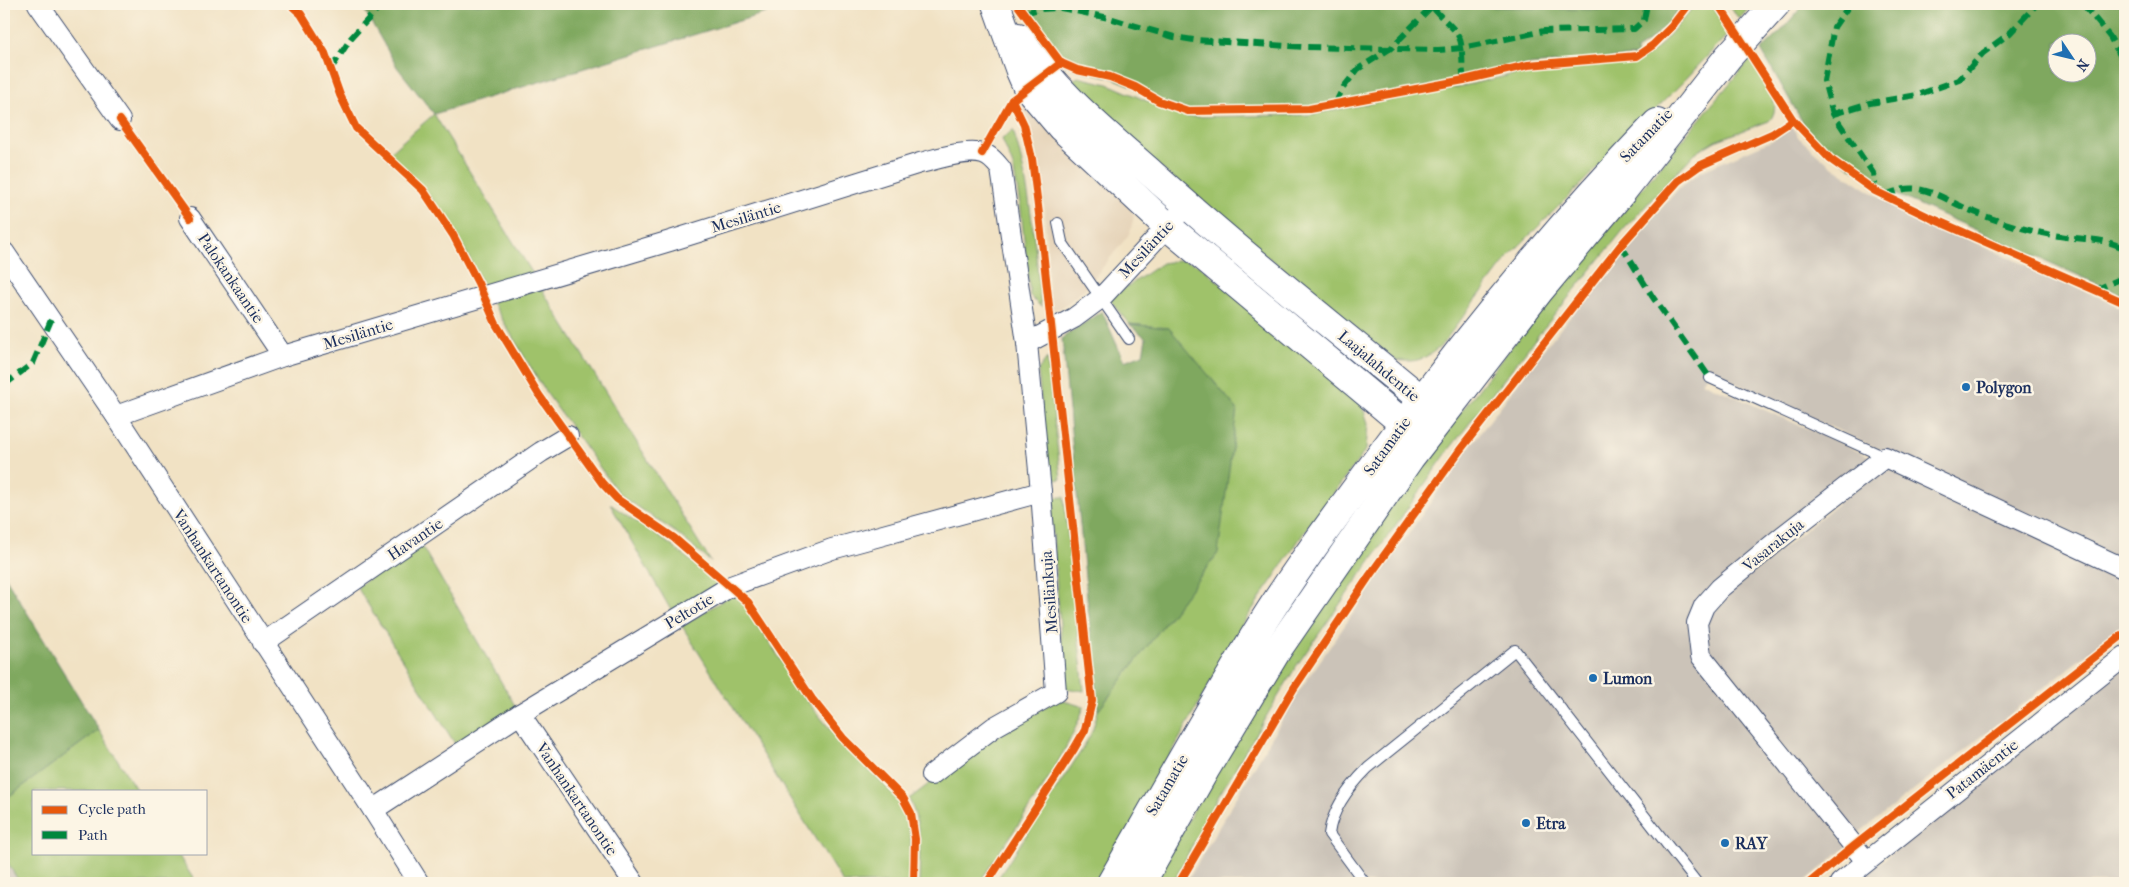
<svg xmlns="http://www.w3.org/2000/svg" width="2129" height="887" font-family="'IM FELL French Canon',serif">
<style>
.built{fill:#e4d1b6}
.industrial{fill:#cbc3b8}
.green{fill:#9fc26b;stroke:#5d7864}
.forest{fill:#7fa85f;stroke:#4d6c5e;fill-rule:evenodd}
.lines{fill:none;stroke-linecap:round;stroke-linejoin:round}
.lane-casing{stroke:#3b4a6d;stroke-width:12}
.street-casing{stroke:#3b4a6d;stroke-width:22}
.secondary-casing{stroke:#3b4a6d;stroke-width:30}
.lane{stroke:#fff;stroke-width:10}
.street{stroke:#fff;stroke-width:20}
.secondary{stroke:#fff;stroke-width:28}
.quiet{stroke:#00873e;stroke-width:6;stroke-dasharray:12 6;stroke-linecap:butt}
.cycleway-casing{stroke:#fcf5e5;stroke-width:11}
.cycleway{stroke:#e8590c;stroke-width:8}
.poi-dot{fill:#1f6fb2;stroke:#fcf5e5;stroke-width:2}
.labels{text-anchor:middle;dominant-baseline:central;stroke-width:5;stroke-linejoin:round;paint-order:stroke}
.street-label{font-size:16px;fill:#1b2f5e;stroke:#fcf5e5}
.poi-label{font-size:16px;font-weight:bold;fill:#1b2f5e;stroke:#fcf5e5;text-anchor:start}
</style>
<rect width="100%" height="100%" fill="#fcf5e5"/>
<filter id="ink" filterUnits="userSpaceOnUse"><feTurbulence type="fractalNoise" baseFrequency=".02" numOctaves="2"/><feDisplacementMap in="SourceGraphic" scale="10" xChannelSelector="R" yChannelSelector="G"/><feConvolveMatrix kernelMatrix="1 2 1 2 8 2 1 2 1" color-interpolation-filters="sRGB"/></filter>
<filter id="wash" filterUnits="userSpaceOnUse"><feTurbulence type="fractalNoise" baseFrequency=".0096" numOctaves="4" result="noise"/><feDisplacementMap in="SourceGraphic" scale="20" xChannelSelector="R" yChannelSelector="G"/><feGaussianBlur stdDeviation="1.12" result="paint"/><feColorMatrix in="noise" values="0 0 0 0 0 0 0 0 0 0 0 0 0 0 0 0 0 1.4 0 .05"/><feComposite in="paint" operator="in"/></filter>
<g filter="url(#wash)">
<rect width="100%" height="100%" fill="#f1e2c4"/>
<!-- built -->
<path class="built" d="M1025,100L1130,204L1134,216L1130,233L1086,288L1061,308L1050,310L1045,211L1037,155L1029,123L1019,104Z"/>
<!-- industrial -->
<g class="industrial">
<path d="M1792,127L1799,138L1829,164L1874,194L1929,222L2125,309V563L1710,371L1702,382L1873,458L1690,623L1847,847L1803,883H1186L1299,691L1465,453L1547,345L1635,238L1681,186L1702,171L1773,140Z"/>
<path d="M1885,465L2125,576V624L1855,836L1707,655L1703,636L1710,608Z"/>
<path d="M2125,664V883H1855Z"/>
<path d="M4,856L20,883H4Z"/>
</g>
<!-- green -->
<g class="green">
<path d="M1400,4H1635L1634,11Z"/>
<path d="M1696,4H1711L1729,33L1684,81L1510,255L1440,347C1423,360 1416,363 1395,360L1201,203L1065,84L1078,77L1108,84L1156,105L1187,117L1308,115L1463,86L1528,71L1637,61L1657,49Z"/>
<path d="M1728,4H1753L1739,19Z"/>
<path d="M1750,59C1760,76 1786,103 1769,121L1715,141L1695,153L1625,228L1539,334L1448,451L1297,665L1215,802L1173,883H1153L1202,795L1349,558L1528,325Z"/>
<path d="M434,114L533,274L484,288C461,238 431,189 388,154Z"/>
<path d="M1013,130C1031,187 1035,247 1041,307L1030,296L1021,210L1013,166L1002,139Z"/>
<path d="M1183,260L1199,265L1361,402L1368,423L1366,450L1305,531L1242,625L1100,883H995L1080,753L1092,732L1098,711L1218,553L1169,328L1129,324L1109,299L1162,263Z"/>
<path d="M541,288L711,562L678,534L619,494L545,391L490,299Z"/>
<path d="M1047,358L1061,479L1049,481L1038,370Z"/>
<path d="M1064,497L1084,691L1065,688L1050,498Z"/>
<path d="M610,504L671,545L719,584L672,612Z"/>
<path d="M420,543L517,709L457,747L357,587Z"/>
<path d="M733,594L744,603L808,702L839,740L900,801L907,815L911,839L910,883H843L682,626Z"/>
<path d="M1058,699L1084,707C1062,767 1014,829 979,883H919C920,854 922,826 909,799L971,752Z"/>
<path d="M99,730L137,791H34V853H177L196,883H20L4,857V800Z"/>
</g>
<!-- forest -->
<g class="forest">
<path d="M361,4H795L434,114L397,67Z"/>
<path d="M1017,4H1400L1634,11L1635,4H1683C1669,22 1656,38 1636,50L1637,56L1528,65L1464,80L1309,109L1188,111L1159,101L1135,87L1110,77L1077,70L1061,63Z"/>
<path d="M1804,4H2125V296L1877,186L1834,155L1806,128L1761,50L1781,31ZM2086,42V72H2056V42Z"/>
<path d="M1102,311L1124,361L1143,354L1146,338L1129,324L1169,328L1237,409L1218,553L1098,711L1062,338Z"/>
<path d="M4,575L99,730L4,800Z"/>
</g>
</g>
<g filter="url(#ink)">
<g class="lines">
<defs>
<g id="lane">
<path d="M1058,223L1062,242L1129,339"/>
<path d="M1710,378L1885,457"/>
<path d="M1365,883L1329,834C1332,809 1351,785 1368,768L1515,650L1697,883"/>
</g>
<g id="street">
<path d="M38,4L120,120"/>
<path d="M190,218L283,356"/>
<path d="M4,252L116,416L373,810L419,883"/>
<path d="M1027,343L1074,318L1101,298L1176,217"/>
<path d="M116,416L283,356L670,241L920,163C937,159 967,149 983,154C991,156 996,163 1001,169L1027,343L1041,492L1056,692L994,727L931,775"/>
<path d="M263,643L541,452L568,436"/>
<path d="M520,714L634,883"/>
<path d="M373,810L520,714L731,586L832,549L1041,492"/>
<path d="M1866,861L1701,656L1697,623L1704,606L1720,588L1783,536L1885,457L2125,569"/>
<path d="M1840,883L2125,656"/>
</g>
<g id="secondary">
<path d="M996,4L1020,71L1027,87L1061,127L1167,226L1379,403L1404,424L1421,425"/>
<path d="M1018,37C1054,91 1103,131 1152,174C1239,252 1331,325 1421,399L1430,415"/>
<path d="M1111,883C1158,801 1204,719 1253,638C1292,574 1338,513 1382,453C1467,337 1558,226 1657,123"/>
<path d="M1141,883L1205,770L1278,649L1410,458L1540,290L1622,192L1728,57L1776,4"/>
</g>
</defs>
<!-- lane casing -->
<use href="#lane" class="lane-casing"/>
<!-- street casing -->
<use href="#street" class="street-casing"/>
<!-- secondary casing -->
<use href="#secondary" class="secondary-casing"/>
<!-- lane -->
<use href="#lane" class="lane"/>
<!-- street -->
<use href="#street" class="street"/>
<!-- secondary -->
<use href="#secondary" class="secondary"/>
<!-- quiet -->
<g class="quiet">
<path d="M1850,4L1834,27L1824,81L1833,114L1873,173L1875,191"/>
<path d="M2083,4L2110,37L2125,64"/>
<path d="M1024,13L1039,9L1061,8L1109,18L1174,37L1194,40L1305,47L1438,50L1462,48L1544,31L1634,29L1644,20L1647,4"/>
<path d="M331,69L351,38L382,4"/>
<path d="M1335,104L1343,88L1358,69L1391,48L1433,5L1435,10C1442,19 1454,27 1459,37C1464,47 1461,68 1464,80"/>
<path d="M1833,114L1870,103L1917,95L1959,80L1983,53L2010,33L2037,4"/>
<path d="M1885,195C1896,191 1906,187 1918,189C1936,192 1951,202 1967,209C1998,222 2033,233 2066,237C2087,240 2106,238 2125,249"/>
<path d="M1621,245L1652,296L1710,378"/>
<path d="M2095,290L2125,277"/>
<path d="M4,385L33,363L51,320"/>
</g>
<defs>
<g id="cycleway">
<path d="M290,4L301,14L325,53L340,95L356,128L423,190L453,235L478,283L496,324L539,395L602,483L617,499L674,538L748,602L812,699L843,738L903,798L911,813L915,839L914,883"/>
<path d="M1017,4L1061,63L1077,70L1110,77L1135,87L1159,101L1188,111L1309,109L1464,80L1528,65L1637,56L1653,45L1672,26L1689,4"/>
<path d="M1718,4L1793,120L1830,159L1875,191L1931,218L2125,303"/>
<path d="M120,120L190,218"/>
<path d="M982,153L1012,100L1061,63"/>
<path d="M987,883L1074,749L1085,730L1092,701L1039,214L1032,159L1024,125L1012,100"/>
<path d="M1179,883L1294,688L1370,575L1460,450L1621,245L1678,181L1699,166L1772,134L1793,120"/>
<path d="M1809,883L1854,846L2125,633"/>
</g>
</defs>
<!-- cycleway casing -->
<use href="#cycleway" class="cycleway-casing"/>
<!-- cycleway -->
<use href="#cycleway" class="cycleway"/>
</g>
</g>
<!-- markers -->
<g class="poi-dot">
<circle cx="1966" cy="387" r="5"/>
<circle cx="1593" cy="678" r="5"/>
<circle cx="1526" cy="823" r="5"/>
<circle cx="1725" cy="843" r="5"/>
</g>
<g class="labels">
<!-- street labels -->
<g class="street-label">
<text transform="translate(1646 135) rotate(-46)">Satamatie</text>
<text transform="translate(746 217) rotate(-17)">Mesiläntie</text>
<text transform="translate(1146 249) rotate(-47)">Mesiläntie</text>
<text transform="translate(231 278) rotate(56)">Palokankaantie</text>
<text transform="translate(358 334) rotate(-17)">Mesiläntie</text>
<text transform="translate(1379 366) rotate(40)">Laajalahdentie</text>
<text transform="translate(1387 446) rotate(-54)">Satamatie</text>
<text transform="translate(415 539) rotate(-34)">Havantie</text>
<text transform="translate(1773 545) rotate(-39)">Vasarakuja</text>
<text transform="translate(213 566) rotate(57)">Vanhankartanontie</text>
<text transform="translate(1049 592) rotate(-94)">Mesilänkuja</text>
<text transform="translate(689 611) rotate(-31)">Peltotie</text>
<text transform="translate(1982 769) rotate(-38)">Patamäentie</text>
<text transform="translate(1167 785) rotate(-60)">Satamatie</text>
<text transform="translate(577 799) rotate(56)">Vanhankartanontie</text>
</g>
<!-- poi labels -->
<g class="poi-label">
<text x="1976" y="387">Polygon</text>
<text x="1603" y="678">Lumon</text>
<text x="1536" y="823">Etra</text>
<text x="1735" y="843">RAY</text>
</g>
</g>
<!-- margin -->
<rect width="2129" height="887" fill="none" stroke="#fcf5e5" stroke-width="20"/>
<!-- legend -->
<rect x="32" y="790" width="175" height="65" fill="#fcf5e5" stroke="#a2a6af"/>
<rect x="42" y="806" width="25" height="8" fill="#e8590c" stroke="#a2a6af"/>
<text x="78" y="814" font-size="15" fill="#1b2f5e">Cycle path</text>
<rect x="42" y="831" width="25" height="8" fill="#00873e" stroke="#a2a6af"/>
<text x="78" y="840" font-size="15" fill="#1b2f5e">Path</text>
<!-- north arrow -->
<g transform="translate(2072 58) rotate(125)"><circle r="24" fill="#fcf5e5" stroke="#a2a6af"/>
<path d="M0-4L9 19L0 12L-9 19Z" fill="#1f6fb2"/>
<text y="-8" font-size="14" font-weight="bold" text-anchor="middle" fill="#1b2f5e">N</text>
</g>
</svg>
